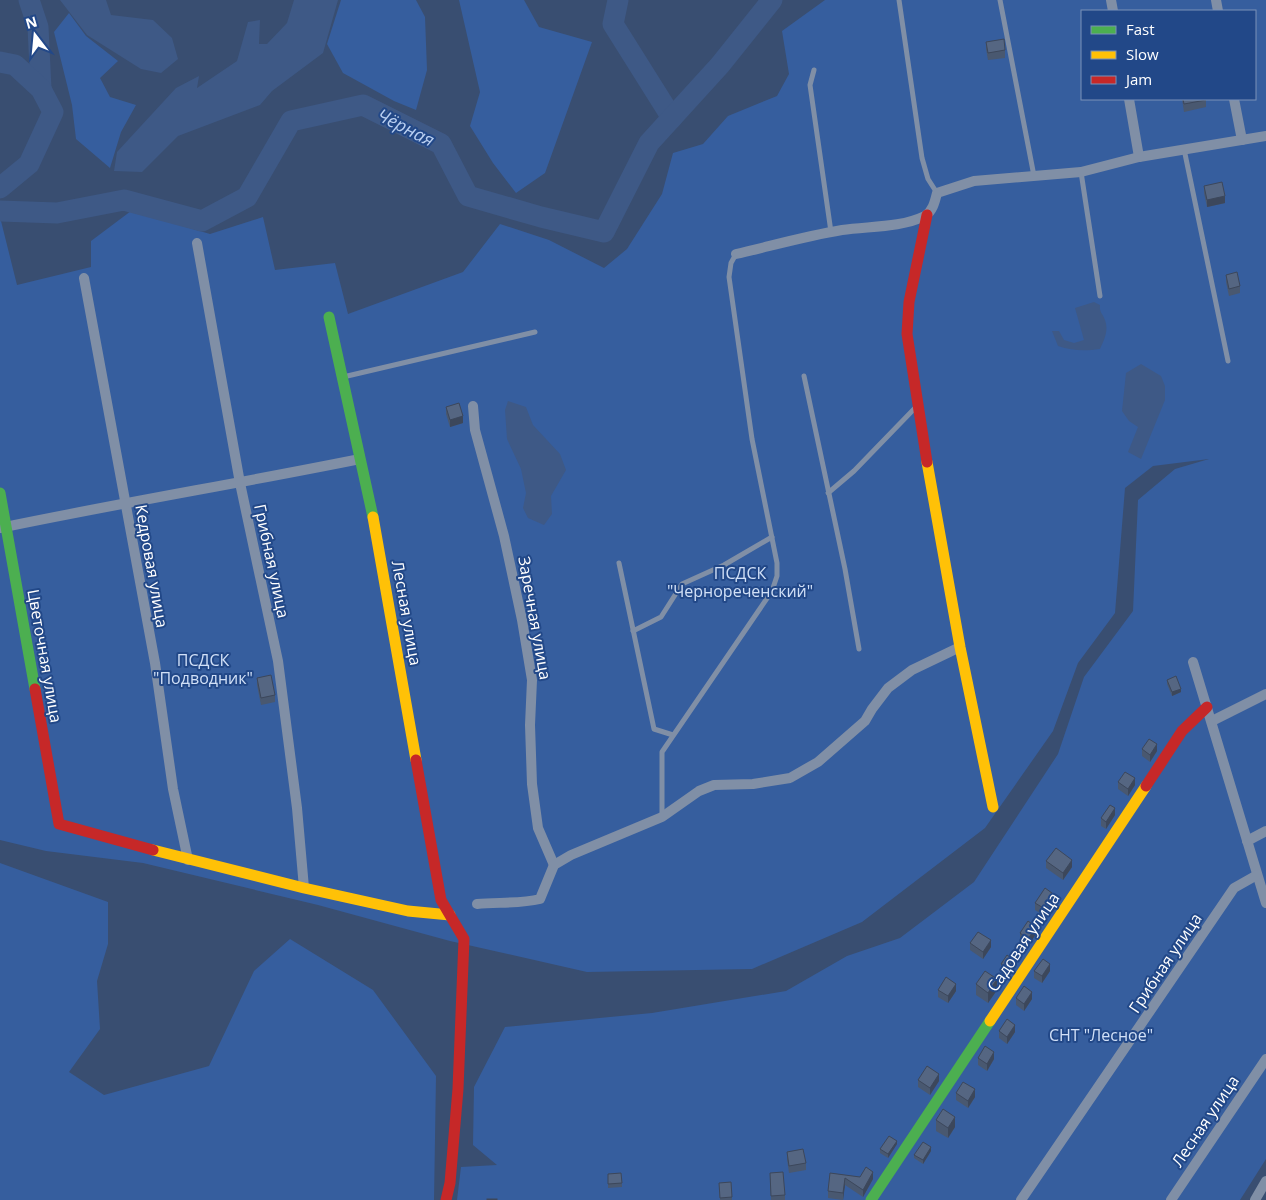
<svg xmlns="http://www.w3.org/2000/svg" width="1266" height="1200" font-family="'Open Sans',sans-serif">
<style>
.green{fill:#365e9e;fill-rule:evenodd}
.water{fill:#3e5986}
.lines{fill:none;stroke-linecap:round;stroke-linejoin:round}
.river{stroke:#3e5986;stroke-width:21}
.lane{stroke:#808fa6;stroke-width:5}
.street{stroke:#808fa6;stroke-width:10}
.fast{stroke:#4caf50;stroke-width:11}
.slow{stroke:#ffc107;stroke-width:11}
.jam{stroke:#c62828;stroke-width:11}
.wall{fill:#495870}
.shaded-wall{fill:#3c475b}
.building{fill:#556682;stroke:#3c475b}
.labels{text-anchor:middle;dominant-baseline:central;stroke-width:4;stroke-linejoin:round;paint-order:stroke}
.street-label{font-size:16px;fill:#fff;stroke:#224888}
.park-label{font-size:16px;fill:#d1e0f7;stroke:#224888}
.water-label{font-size:18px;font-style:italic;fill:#b9cff1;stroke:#224888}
</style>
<rect width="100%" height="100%" fill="#394e71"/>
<!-- green -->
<g class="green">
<path d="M341,0H416L425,17L427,70L416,110L394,101L343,73L327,44Z"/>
<path d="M459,0H524L539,27L592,42L545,173L516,193L493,163L470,126L480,92Z"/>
<path d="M825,0H1266V1159L1240,1200H457L461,1167L497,1165L473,1145L474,1087L505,1027L652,1013L786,991L847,956L900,938L974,882L1058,754L1084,677L1133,611L1138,500L1175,469L1209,459L1153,466L1125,488L1115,613L1078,663L1053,731L985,828L862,922L752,969L587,972L450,941L318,905L143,863L46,851L0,840V217L17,285L91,267V241L131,211L210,234L263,217L275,270L335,263L348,314L463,272L500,224L549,240L604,268L627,249L662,194L673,153L703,144L728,116L777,96L789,74L782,31ZM1082,11H1255V99H1082Z"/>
<path d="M69,13L86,36L118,61L100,78L110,97L136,105L121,132L110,168L76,139L72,105L54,32Z"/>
<path d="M0,863L108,902V944L97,981L100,1029L69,1072L104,1095L209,1066L254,971L290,939L373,990L436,1076L434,1200H0Z"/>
</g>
<!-- water -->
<g class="water">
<path d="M60,0H106L111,15L153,20L172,38L178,59L161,73L141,69L87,35Z"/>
<path d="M294,0H338L323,53L272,91L260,105L178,136L142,172L114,171L117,152L176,88L199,76L197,88L237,61L248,22L260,20L259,44H267L287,23Z"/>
<path d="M1094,302L1100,305C1099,312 1103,314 1105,320C1109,331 1104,340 1100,349C1085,351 1073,351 1058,346L1052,331H1059L1064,340L1074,343L1084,340L1075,308Z"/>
<path d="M1141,364L1161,376L1165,386V400L1141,459L1128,452L1138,427L1129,421L1122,411L1126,373Z"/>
<path d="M508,401L526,407L533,425L560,454L566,470L551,496L552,514L544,525L528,518L523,508L526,493L521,469L507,439L505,410Z"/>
</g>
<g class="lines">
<!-- river -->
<g class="river">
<path d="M29,0L38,27L41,89"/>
<path d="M618,0L613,24L672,118"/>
<path d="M0,62L15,65L41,89L53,112L29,164L0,188"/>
<path d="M0,211L57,213L124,200L202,221L247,197L291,121L363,105L441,144L468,196L541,217L604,232L649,143L720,65L772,0"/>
</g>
<!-- lane -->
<g class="lane">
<path d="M899,0L922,158L928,179L937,193"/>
<path d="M1000,0L1034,176"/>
<path d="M814,70L810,85L831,232"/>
<path d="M1184,149L1228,361"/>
<path d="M1081,172L1100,296"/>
<path d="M804,376L845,569L859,649"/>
<path d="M343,377L535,332"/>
<path d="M828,493L854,471L915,408"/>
<path d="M619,563L654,729L673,735"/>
<path d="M633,631L661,617L682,584L724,565L772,537"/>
<path d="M662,815V752L772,591L777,576V563L752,439L729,277L731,263L736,254"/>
</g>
<!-- street -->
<g class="street">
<path d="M1111,0L1113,11"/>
<path d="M1216,0L1218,11"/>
<path d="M1129,99L1139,157"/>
<path d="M1234,99L1242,140"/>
<path d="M197,243L240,483L278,661L297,808L304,888"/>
<path d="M736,254C771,246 806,236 842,230C869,226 900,228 925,216C933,211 935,201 937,193L974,181L1081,172L1139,157L1266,136"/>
<path d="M84,278L155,663L173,789L188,860"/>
<path d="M473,406L475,430L504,536L522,620L532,680L530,725L532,784L538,828L554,865"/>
<path d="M0,528C120,503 241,483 360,459"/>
<path d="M1193,662L1266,903"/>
<path d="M1212,721L1266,694"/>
<path d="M1247,841L1266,831"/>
<path d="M477,904C498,902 519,904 540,899L554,865L571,855L662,817L699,791L714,785L753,784L790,778L818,762L865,721L872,709L888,688L912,670L960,647"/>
<path d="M1021,1200L1234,888L1257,875"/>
<path d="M1171,1200L1266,1059"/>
<path d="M1255,1200L1266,1181"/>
</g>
<!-- fast -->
<g class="fast">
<path d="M329,317L373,517"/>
<path d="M0,493L35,689"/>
<path d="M871,1200L990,1021"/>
</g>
<!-- slow -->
<g class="slow">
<path d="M927,462L960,647L993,807"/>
<path d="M373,517L416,760"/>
<path d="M153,850L304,888L408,911L450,915"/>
<path d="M990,1021L1146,786"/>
</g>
<!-- jam -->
<g class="jam">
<path d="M927,215L909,302L907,334L927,462"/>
<path d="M35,689L59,824L153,850"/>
<path d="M416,760L441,900L464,939L458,1089L450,1183L446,1200"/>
<path d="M1146,786L1182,731L1207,707"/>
</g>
</g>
<!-- wall -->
<g class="wall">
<path d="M986,42L1005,50V58L988,60L986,49Z"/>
<path d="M1182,99H1206V107L1184,112Z"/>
<path d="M1204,186L1225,203L1207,207L1204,193Z"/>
<path d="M1226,275L1240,286V293L1229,296L1226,282Z"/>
<path d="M446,407L463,423L450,427L446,414Z"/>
<path d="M257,678L275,695V702L261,705L257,685Z"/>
<path d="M1167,680L1181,692L1172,696L1167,684Z"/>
<path d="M1142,749L1157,751L1150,762L1142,756Z"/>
<path d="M1118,782L1135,785L1128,796L1118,789Z"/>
<path d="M1115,815L1106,829L1101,826V818Z"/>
<path d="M1046,861L1072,867L1063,880L1046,868Z"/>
<path d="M1035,903H1056L1047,917L1035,910Z"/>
<path d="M1020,933L1036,934L1028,946L1020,940Z"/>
<path d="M970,943L991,947L983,959L970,950Z"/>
<path d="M1001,964L1014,967L1008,976L1001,971Z"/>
<path d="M1034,971H1050L1042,983L1034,978Z"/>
<path d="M976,984L997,990L988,1003L976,995Z"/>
<path d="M938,990L956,991L948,1003L938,997Z"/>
<path d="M1016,998L1032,999L1024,1011L1016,1005Z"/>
<path d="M999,1031L1015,1032L1007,1044L999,1038Z"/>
<path d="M978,1058L994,1059L987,1071L978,1065Z"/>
<path d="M918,1080L939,1081L930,1095L918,1087Z"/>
<path d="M956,1093L975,1097L968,1108L956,1100Z"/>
<path d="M936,1120L955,1127L948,1138L936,1131Z"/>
<path d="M897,1144L888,1158L880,1153V1149Z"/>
<path d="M931,1151L923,1164L914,1158V1155Z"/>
<path d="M787,1152L806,1163V1170L789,1173L787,1159Z"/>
<path d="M621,1173L622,1187L608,1188V1174Z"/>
<path d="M770,1173L785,1195V1200H771Z"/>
<path d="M830,1173L873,1179L863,1197L845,1185L843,1200L828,1198V1191Z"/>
<path d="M731,1182L732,1200H720L719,1183Z"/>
</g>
<!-- shaded-wall -->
<g class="shaded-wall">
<path d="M1225,196V203L1207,207V200Z"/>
<path d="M463,416V423L450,427V420Z"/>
<path d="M1181,689V692L1172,696V692Z"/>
<path d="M1157,744V751L1150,762V755Z"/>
<path d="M1135,778V785L1128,796V789Z"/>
<path d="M1115,808V815L1106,829V822Z"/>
<path d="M1072,860V867L1063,880V873Z"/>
<path d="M1056,896V903L1047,917V910Z"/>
<path d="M1036,927V934L1028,946V939Z"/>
<path d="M991,940V947L983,959V952Z"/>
<path d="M1014,960V967L1008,976V969Z"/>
<path d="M1050,964V971L1042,983V976Z"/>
<path d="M997,979V990L988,1003V993Z"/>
<path d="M956,984V991L948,1003V996Z"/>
<path d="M1032,992V999L1024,1011V1004Z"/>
<path d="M1015,1025V1032L1007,1044V1037Z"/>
<path d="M994,1052V1059L987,1071V1064Z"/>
<path d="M939,1074V1081L930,1095V1088Z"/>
<path d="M975,1089V1097L968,1108V1101Z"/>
<path d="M955,1117V1127L948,1138V1128Z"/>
<path d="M897,1141V1144L888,1158V1154Z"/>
<path d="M931,1147V1151L923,1164V1160Z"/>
<path d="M873,1172V1179L863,1197V1190Z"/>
<path d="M845,1178V1185L843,1200V1193Z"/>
</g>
<!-- building -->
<g class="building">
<path d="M1004,39L1005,50L988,53L986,42Z"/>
<path d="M1183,99H1206V100L1184,104Z"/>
<path d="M1222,182L1225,196L1207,200L1204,186Z"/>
<path d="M1237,272L1240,286L1229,289L1226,275Z"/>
<path d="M459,403L463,416L450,420L446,407Z"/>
<path d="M271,675L275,695L261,698L257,678Z"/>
<path d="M1176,676L1181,689L1172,692L1167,680Z"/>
<path d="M1149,739L1157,744L1150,755L1142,749Z"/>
<path d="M1125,772L1135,778L1128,789L1118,782Z"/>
<path d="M1110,805L1115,808L1106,822L1101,818Z"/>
<path d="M1056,848L1072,860L1063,873L1046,861Z"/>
<path d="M1045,888L1056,896L1047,910L1035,903Z"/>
<path d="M1028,921L1036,927L1028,939L1020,933Z"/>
<path d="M978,932L991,940L983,952L970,943Z"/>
<path d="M1007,955L1014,960L1008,969L1001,964Z"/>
<path d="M1043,959L1050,964L1042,976L1034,971Z"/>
<path d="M985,971L997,979L988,993L976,984Z"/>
<path d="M946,977L956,984L948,996L938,990Z"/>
<path d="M1024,986L1032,992L1024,1004L1016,998Z"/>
<path d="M1007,1019L1015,1025L1007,1037L999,1031Z"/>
<path d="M985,1046L994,1052L987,1064L978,1058Z"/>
<path d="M927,1066L939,1074L930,1088L918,1080Z"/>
<path d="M963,1082L975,1089L968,1101L956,1093Z"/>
<path d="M943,1109L955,1117L948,1128L936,1120Z"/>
<path d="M889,1136L897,1141L888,1154L880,1149Z"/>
<path d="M923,1142L931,1147L923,1160L914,1155Z"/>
<path d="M803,1149L806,1163L789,1166L787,1152Z"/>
<path d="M866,1167L873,1172L863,1190L845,1178L843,1193L828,1191L830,1173L860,1177Z"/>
<path d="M783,1172L785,1195L771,1196L770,1173Z"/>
<path d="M621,1173L622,1183L608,1184V1174Z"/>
<path d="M731,1182L732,1197L720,1198L719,1183Z"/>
<rect x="487" y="1199" width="10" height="1"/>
</g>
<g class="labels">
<!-- street labels -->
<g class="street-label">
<text transform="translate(272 561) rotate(78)">Грибная улица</text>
<text transform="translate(152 566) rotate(80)">Кедровая улица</text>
<text transform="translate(407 613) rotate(80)">Лесная улица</text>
<text transform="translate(535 618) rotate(80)">Заречная улица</text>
<text transform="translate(45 656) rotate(80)">Цветочная улица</text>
<text transform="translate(1023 942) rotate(-56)">Садовая улица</text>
<text transform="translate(1165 963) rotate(-56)">Грибная улица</text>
<text transform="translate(1205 1121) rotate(-56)">Лесная улица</text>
</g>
<!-- park labels -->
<g class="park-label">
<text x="740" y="573">ПСДСК<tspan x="740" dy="18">"Чернореченский"</tspan></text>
<text x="203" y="660">ПСДСК<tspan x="203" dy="18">"Подводник"</tspan></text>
<text x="1101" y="1035">СНТ "Лесное"</text>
</g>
<!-- water labels -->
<g class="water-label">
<text transform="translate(406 127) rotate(27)">Чёрная</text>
</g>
</g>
<!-- legend -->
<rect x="1081" y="10" width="175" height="90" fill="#224888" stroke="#7a91b8"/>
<rect x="1091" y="26" width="25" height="8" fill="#4caf50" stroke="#7a91b8"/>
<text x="1126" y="35" font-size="15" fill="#ffffff">Fast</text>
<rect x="1091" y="51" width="25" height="8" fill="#ffc107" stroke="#7a91b8"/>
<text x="1126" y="60" font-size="15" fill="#ffffff">Slow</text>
<rect x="1091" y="76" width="25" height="8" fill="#c62828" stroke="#7a91b8"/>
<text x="1126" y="85" font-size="15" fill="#ffffff">Jam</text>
<!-- north arrow -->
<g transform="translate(35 35) rotate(344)" stroke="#224888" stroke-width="4" paint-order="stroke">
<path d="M0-4L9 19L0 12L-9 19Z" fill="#ffffff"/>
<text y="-8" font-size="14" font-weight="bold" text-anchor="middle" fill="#ffffff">N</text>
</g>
</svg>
